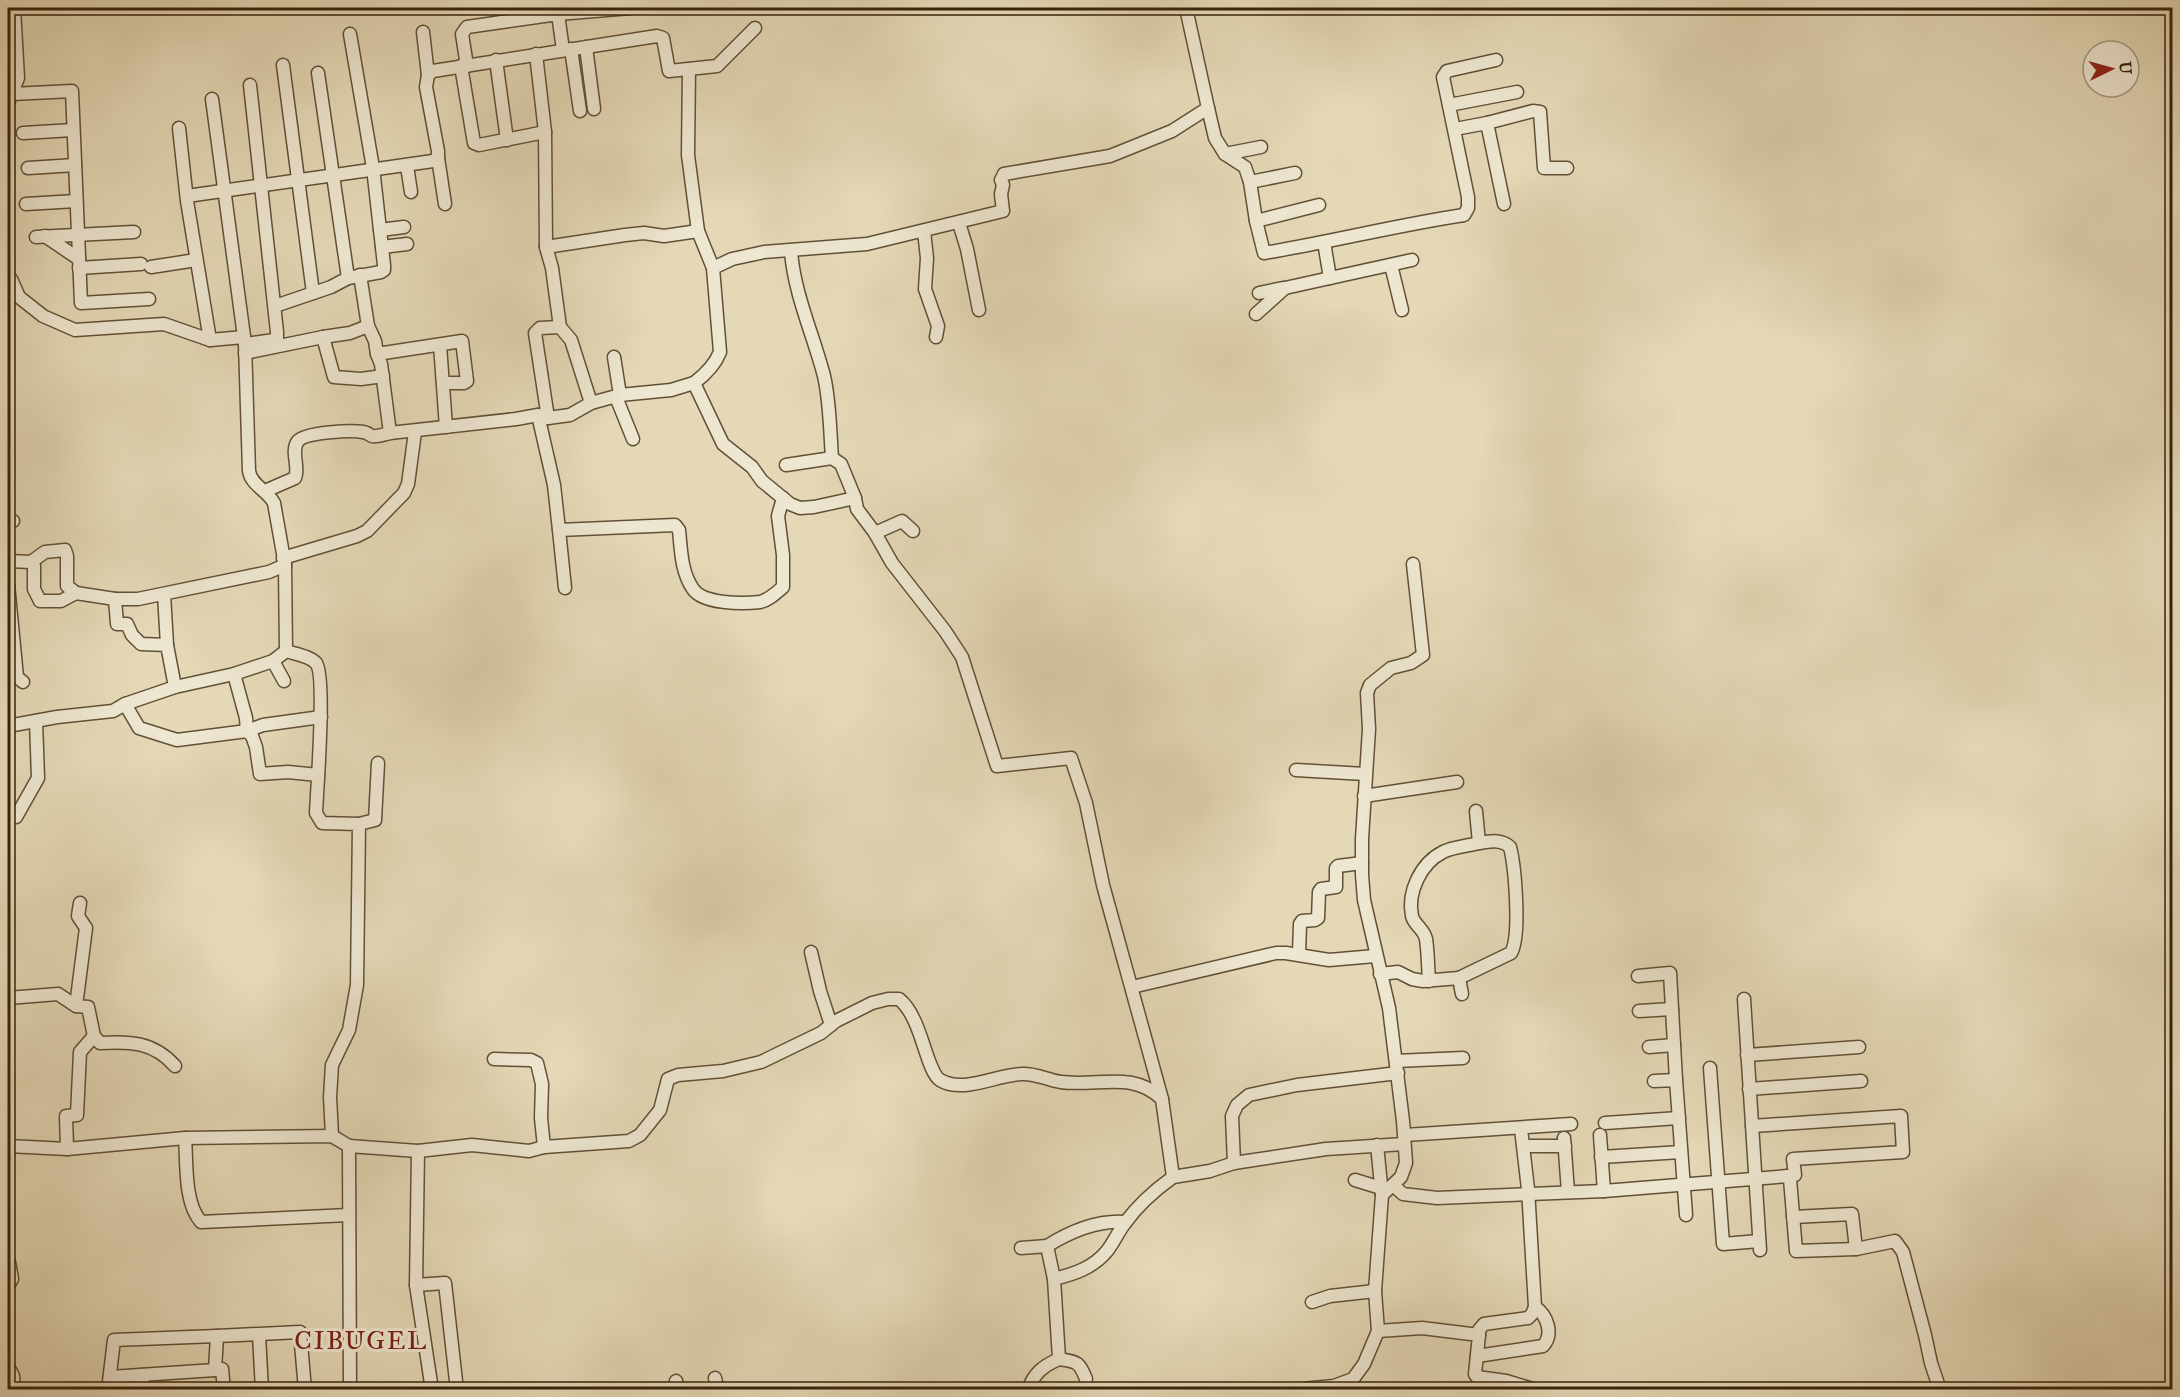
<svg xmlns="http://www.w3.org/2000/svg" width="2180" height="1397" font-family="'IM FELL Great Primer',serif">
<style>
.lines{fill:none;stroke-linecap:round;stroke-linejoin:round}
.minor-casing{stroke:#625036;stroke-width:15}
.minor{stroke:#ede6d0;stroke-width:12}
.labels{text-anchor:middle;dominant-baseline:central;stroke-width:6;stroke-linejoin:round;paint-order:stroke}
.quarter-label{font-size:26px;letter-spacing:1.5px;fill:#7a1f14;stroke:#ede6d0}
</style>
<rect width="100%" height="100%" fill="#e4d8b6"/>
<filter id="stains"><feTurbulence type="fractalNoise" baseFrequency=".00333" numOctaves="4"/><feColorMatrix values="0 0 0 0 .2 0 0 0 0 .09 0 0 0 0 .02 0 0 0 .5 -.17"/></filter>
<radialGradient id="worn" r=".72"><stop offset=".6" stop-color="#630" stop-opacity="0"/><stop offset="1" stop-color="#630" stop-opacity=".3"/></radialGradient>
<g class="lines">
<defs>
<g id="minor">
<path d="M558,14L631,8"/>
<path d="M423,32L428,75"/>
<path d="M586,47L594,109"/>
<path d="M571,49L580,111"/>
<path d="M536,54L545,132L546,247L552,268L560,327L571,340L591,403"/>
<path d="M496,60L507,140"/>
<path d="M283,65L313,293"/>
<path d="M461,66L474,143L479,145L545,132"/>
<path d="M467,66L462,34L467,27L558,14L563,50"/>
<path d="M689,69L688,155L698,231"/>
<path d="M12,94L72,91L81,303L149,299"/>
<path d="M212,99L245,344L249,471C251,485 268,491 274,503L285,565L286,651"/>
<path d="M8,103L18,78L14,8"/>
<path d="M1449,105L1517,92"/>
<path d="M1208,108L1215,138L1225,154L1245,167L1250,182L1256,221L1264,253C1331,242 1397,225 1464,215L1468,208V197L1443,77L1447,71L1496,60"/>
<path d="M1487,123L1533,111L1540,112L1544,168H1567"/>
<path d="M179,128L187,201L210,340L244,337"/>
<path d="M1455,129L1487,123L1504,204"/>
<path d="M23,133L73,130"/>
<path d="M1225,154L1261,147"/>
<path d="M438,158L445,204"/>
<path d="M407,166L411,192"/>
<path d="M28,168L75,165"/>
<path d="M1250,182L1295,173"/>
<path d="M187,196L433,161L438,158V151L426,87L428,75L433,71L657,36L663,38L669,71L717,66L755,28"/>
<path d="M26,204L76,201"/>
<path d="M1256,221L1319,205"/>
<path d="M959,223L967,249L979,310"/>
<path d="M380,230L404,227"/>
<path d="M924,231L927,258L925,289L938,326L936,337"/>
<path d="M45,236L79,259"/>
<path d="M36,237L134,232"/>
<path d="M1324,242L1330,278L1412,260"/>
<path d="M382,247L407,244"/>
<path d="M546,247L625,235L644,233L664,236L698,231L713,268L720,352C715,365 706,374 694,383"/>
<path d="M791,251C794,293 813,334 824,376C830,402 830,431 832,458"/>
<path d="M1391,265L1402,310"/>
<path d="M151,267L196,260"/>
<path d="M79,268L141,264"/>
<path d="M713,268L732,259L764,252L867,244L1003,211L1001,194L1003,185L1001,180L1004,174L1110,156L1172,131L1208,108L1186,8"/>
<path d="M360,275L368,326L375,341L377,354"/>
<path d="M8,278L11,279L19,297L43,316L75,330L164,324L210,340"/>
<path d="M348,278L381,272L384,270V265L373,168L350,34"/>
<path d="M1259,293L1283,288"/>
<path d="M275,306L331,287L348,278L318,73"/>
<path d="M1256,314L1285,288L1330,278"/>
<path d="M323,337L350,333L368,326"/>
<path d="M245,344L274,340L277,339V332L250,85"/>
<path d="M440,345L446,427"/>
<path d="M245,353L323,337L334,377L361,379L383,376"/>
<path d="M614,357L620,395"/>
<path d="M444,383H464L467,381L462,341L377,354L381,364L390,433L516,419L538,415L548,418L570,415L591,403L620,395L671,390L694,383L723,444L752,467L762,481L790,504L800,508L814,507L855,498L857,509L875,533L892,563L945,631L962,657L997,766L1071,758L1086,803L1103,885L1162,1099L1173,1177C1155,1190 1138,1205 1125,1223C1118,1232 1114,1242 1107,1251C1093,1268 1074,1274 1054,1279L1059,1359C1043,1366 1034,1373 1028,1390"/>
<path d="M616,397L633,439"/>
<path d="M538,415L554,485L559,530L675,525L679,530C681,549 681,572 693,589C703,604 742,604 760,602C769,600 776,593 783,587V555L778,516L783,498"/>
<path d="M548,418L535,333L540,328L560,327"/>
<path d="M786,465L832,458L841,464L855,498"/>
<path d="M265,491L295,478C300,467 290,451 298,441C306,432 352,430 363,432C367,432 369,435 372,436C377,437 385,434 390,433"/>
<path d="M8,522L13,521"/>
<path d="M559,530L565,588"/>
<path d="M875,533L902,521L913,531"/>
<path d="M283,558L357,536L367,531L404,493L408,484L415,432"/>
<path d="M8,561L31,562L45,552L65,550L67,556V586L76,593"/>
<path d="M31,562L34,566V589L40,601H61L76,593L115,599H138L269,572L285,565"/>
<path d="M8,584L17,677L23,682"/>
<path d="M164,594L167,645"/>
<path d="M115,599L117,624H127L132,635L141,644L167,645L175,687"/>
<path d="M273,661L284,681"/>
<path d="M234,674L246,718L247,731L252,736L256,747L260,774L288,772L318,775"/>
<path d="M125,704L139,728L177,740L247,731L263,725L321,717"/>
<path d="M8,726L57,717L113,711L125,704L175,687L234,674L273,661L286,651C295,654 310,656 316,663C326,675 317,790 316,813L322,823L359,824L357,985L349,1030L332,1065L330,1097L332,1136"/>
<path d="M1296,770L1365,774"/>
<path d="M1364,796L1457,782"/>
<path d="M16,817L38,778L36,721"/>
<path d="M359,824L375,820L378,763"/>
<path d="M80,903L78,916L86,928L76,1006L88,1007L94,1036L100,1043C130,1041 154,1042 175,1066"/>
<path d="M811,952L820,991L831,1025"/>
<path d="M1299,954L1300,924L1302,921L1315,920L1318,918L1319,892L1321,889L1336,887V868L1338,866L1362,863"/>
<path d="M1380,974L1398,972L1412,979L1423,981L1459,978L1462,994"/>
<path d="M1638,976L1670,973L1676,1080"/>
<path d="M1459,978L1511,953C1521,936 1515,867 1510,847C1501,839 1490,841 1479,843L1476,811"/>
<path d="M1429,981C1428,967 1428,952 1426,939C1424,929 1414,925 1412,916C1407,892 1421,863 1443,852C1453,847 1468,846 1479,843"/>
<path d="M1132,987L1276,953H1286L1329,960L1375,956"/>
<path d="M8,998L58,994L76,1006"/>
<path d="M1744,999L1760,1250"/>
<path d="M1639,1011L1672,1009"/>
<path d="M1649,1047L1674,1045"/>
<path d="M1747,1055L1859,1047"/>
<path d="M494,1059L531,1060L537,1063L542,1084L541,1118L544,1147"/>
<path d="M1396,1061L1463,1058"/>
<path d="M1710,1068L1723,1244L1759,1241"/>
<path d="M1654,1081L1676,1080L1686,1215"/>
<path d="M1749,1089L1861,1081"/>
<path d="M1605,1123L1679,1118"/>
<path d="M1752,1126L1901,1116L1903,1152L1793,1159L1795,1175L1788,1176"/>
<path d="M1405,1135L1571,1124"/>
<path d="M1600,1135L1604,1191"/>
<path d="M185,1138C187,1164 184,1203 201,1222L348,1215"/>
<path d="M1564,1138L1568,1192"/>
<path d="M1377,1145L1382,1195"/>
<path d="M8,1146L67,1149L185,1138L332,1136L349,1146L350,1390"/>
<path d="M349,1146L418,1151L472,1145L529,1151L544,1147L629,1141L640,1135L660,1110L668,1079L678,1075L723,1071L761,1062L821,1033L836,1021L872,1003L888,999H899C922,1017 926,1071 940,1080C963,1094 996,1075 1021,1074C1036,1073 1047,1080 1061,1082C1098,1087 1132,1070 1162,1099"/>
<path d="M1526,1146H1565"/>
<path d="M67,1149L66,1116L77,1115L80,1052L94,1036"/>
<path d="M418,1151L416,1285L432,1390"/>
<path d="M1601,1157L1681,1152"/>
<path d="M1234,1163L1232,1116L1237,1105L1249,1095L1297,1085L1398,1073"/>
<path d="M1173,1177L1210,1171L1234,1163L1326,1149L1404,1144"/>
<path d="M1355,1180L1381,1188"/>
<path d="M1393,1185L1403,1194L1437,1198L1604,1191L1788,1176L1790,1179L1796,1251L1856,1249L1895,1241L1903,1252L1925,1335L1931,1363L1940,1390"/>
<path d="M1793,1217L1852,1214L1856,1249"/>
<path d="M1047,1246C1071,1231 1097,1220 1125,1222"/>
<path d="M1021,1248L1047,1246L1054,1279"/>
<path d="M416,1285L445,1283L457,1390"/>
<path d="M8,1286L12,1279L9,1262"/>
<path d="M1312,1302L1330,1296L1375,1291"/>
<path d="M1378,1331L1422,1328L1479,1335L1475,1374L1477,1377L1506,1381L1536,1390"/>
<path d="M259,1335L262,1390"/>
<path d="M1479,1335V1330L1484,1324L1528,1318L1532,1314L1535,1307L1528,1189L1521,1129"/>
<path d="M1477,1356L1543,1346C1554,1334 1547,1315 1535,1307"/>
<path d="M1059,1359C1077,1362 1079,1361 1086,1379"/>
<path d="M8,1366L13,1376L14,1390"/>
<path d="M142,1375L143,1390"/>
<path d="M110,1377L215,1370"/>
<path d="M715,1378L718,1390"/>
<path d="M676,1381L678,1390"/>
<path d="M108,1390L114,1340L217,1336"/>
<path d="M224,1390L222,1369L215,1370L217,1336L300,1332L305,1390"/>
<path d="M1292,1390L1334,1386L1353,1379L1364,1364L1378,1331L1375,1291L1382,1195L1401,1177L1406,1163L1403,1121L1389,1008L1364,900L1362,875V839L1369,729L1367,693L1370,685L1391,668L1411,663L1423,655L1413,564"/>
</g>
</defs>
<!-- minor casing -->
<use href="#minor" class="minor-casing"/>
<!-- minor -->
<use href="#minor" class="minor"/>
</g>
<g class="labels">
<!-- quarter labels -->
<g class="quarter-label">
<text x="361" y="1340">CIBUGEL</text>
</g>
</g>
<!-- margin -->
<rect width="2180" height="1397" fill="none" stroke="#e4d8b6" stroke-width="30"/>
<rect x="9" y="9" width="2162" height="1379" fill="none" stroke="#37220c" stroke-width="3"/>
<rect x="15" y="15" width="2150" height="1367" fill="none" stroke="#37220c" stroke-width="1.5"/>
<!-- north arrow -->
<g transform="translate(2111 69) rotate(85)"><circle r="28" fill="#ede6d0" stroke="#a49882" stroke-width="1.5"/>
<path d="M0-4.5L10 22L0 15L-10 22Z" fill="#8f2418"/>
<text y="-9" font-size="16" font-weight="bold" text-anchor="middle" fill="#37220c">U</text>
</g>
<rect width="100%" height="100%" filter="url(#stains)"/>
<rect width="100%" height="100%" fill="url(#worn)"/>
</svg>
